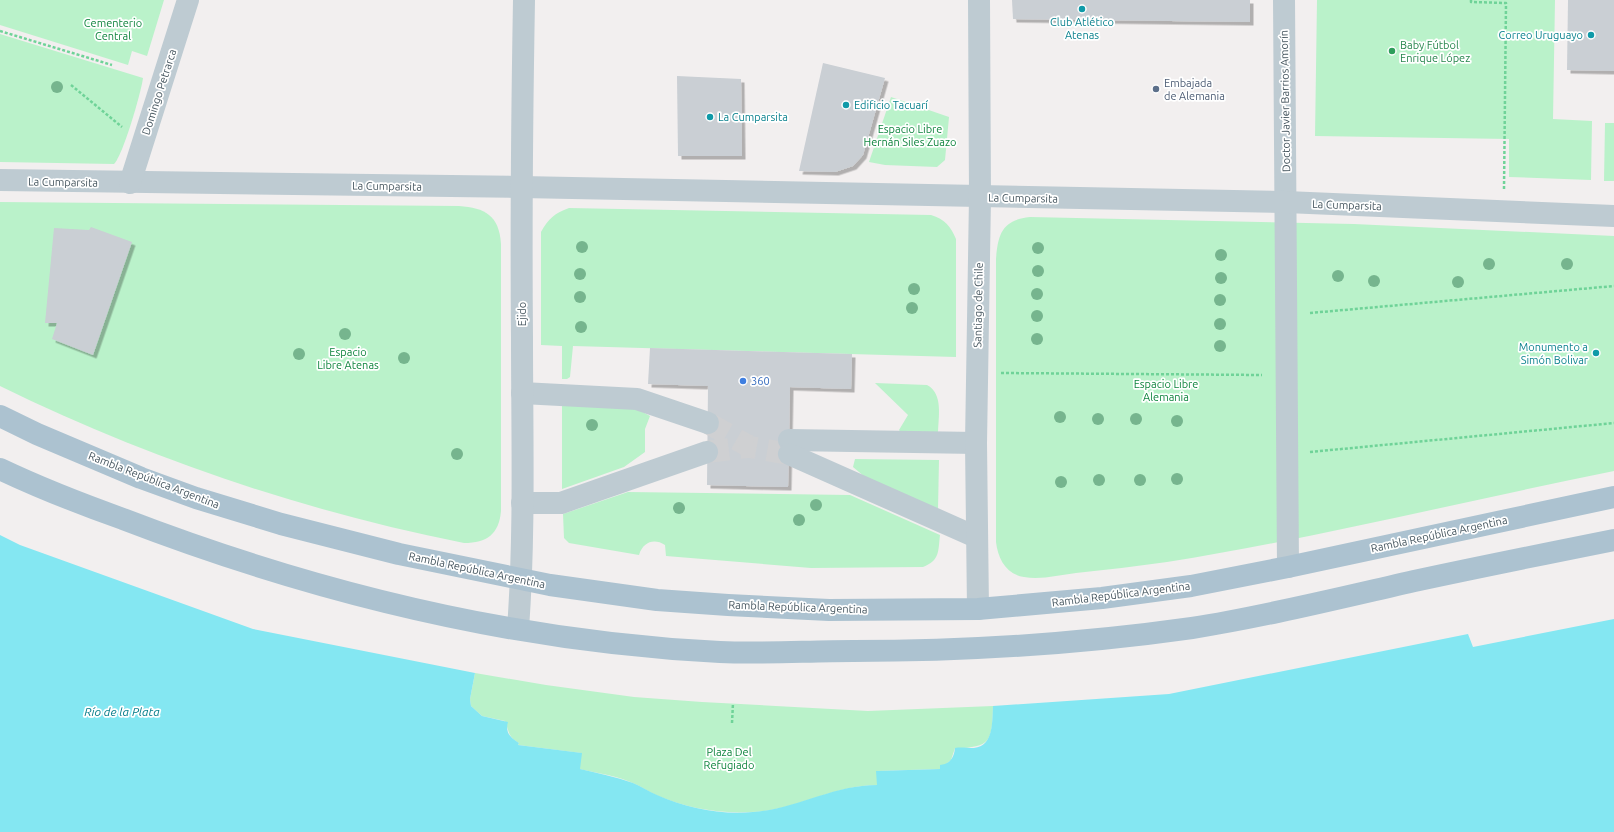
<svg xmlns="http://www.w3.org/2000/svg" width="1614" height="832" font-family="Ubuntu,sans-serif">
<style>
.green{fill:#baf2ca}
.water{fill:#84e7f2}
.building{fill:#cacfd4;filter:url(#shadow)}
.lines{fill:none;stroke-linecap:round;stroke-linejoin:round}
.minor-tunnel{stroke:#cfd0d2;stroke-width:22;stroke-dasharray:22 11;stroke-linecap:butt}
.path{stroke:#6fd398;stroke-width:2.5;stroke-dasharray:3 2;stroke-linecap:butt}
.minor{stroke:#becbd2;stroke-width:22}
.major{stroke:#acc2d0;stroke-width:22}
.tree{fill:#76b58e}
.culture-dot{fill:#0f9aa8;stroke:#fff;stroke-width:1.5}
.leisure-dot{fill:#2e9e5b;stroke:#fff;stroke-width:1.5}
.service-dot{fill:#5c6f8a;stroke:#fff;stroke-width:1.5}
.shop-dot{fill:#3f7fe0;stroke:#fff;stroke-width:1.5}
.labels{text-anchor:middle;dominant-baseline:central;stroke-width:3.5;stroke-linejoin:round;paint-order:stroke}
.culture-label{font-size:11px;fill:#0d838f;stroke:#fff;text-anchor:end}
.park-label{font-size:11px;fill:#10853f;stroke:#fff}
.leisure-label{font-size:11px;fill:#27864d;stroke:#fff;text-anchor:start}
.service-label{font-size:11px;fill:#4e5e75;stroke:#fff;text-anchor:start}
.street-label{font-size:11px;fill:#45555e;stroke:#fff}
.shop-label{font-size:11px;fill:#366cbe;stroke:#fff;text-anchor:start}
.water-label{font-size:12px;font-style:italic;fill:#067d8b;stroke:#fff}
</style>
<defs>
<filter id="shadow"><feDropShadow dx="3.5" dy="3.5" stdDeviation="0" flood-color="#0004"/></filter>
</defs>
<rect width="100%" height="100%" fill="#f2efef"/>
<!-- green -->
<g class="green">
<path d="M0,0H164L147,56L132,51L128,65L0,25Z"/>
<path d="M1317,0H1555L1553,119L1592,121L1591,180L1509,177V139L1315,136Z"/>
<path d="M0,34L143,78C141,93 123,155 114,164L0,162Z"/>
<path d="M891,97L949,117L945,160L937,167L885,165L869,162Z"/>
<path d="M1605,123H1614V181H1604Z"/>
<path d="M0,202L459,206C485,208 499,215 501,244V511C499,534 487,543 464,543C303,511 147,458 0,386Z"/>
<path d="M569,208L931,215C945,219 951,227 956,239V357L573,346L570,377L567,379H562V346L541,345V232C548,219 555,213 569,208Z"/>
<path d="M1030,217L1354,224L1614,236V471C1465,501 1317,538 1167,562C1137,566 1106,570 1076,573C1059,575 1041,580 1024,577C1006,574 998,559 996,542V259C998,234 1002,220 1030,217Z"/>
<path d="M875,383L927,385C944,394 938,418 938,435L902,434L899,430L908,415Z"/>
<path d="M562,404L630,405L650,416L645,429V452L624,467L562,489Z"/>
<path d="M855,459L939,460L938,509L865,477L853,467Z"/>
<path d="M628,492L850,495L940,535C938,552 940,560 923,567L811,568L666,556L665,545C654,538 643,542 639,555L569,543L564,538L563,514Z"/>
<path d="M475,673L546,685L634,697L702,702L868,711L993,706C992,741 991,748 955,748L951,760L940,769L877,771L878,785C832,785 795,811 751,812C719,814 686,808 656,795C649,792 642,787 635,784C618,776 598,773 579,769L581,753L518,745L519,743C508,737 509,731 505,721L482,716L471,706L470,699Z"/>
</g>
<!-- water -->
<path class="water" d="M0,535L20,545L253,629L475,673L470,699L471,706L482,716L508,722C505,732 510,738 519,743L518,745L582,753L580,769C597,773 616,777 633,783C641,786 649,792 657,795C687,808 720,815 753,812C796,809 833,785 877,785L876,771L940,769V765C950,764 954,758 955,748C961,747 967,748 974,748C994,746 992,721 993,706L1169,694L1468,634L1473,647L1614,619V832H0Z"/>
<!-- building -->
<g class="building">
<path d="M1012,0H1250V22L1013,19Z"/>
<path d="M1568,0H1614V71L1567,70Z"/>
<path d="M823,63L885,78L863,155L853,166L835,172L799,171Z"/>
<path d="M677,76L741,79L742,156H678Z"/>
<path d="M91,227L132,242L93,355L52,339L57,323H45L54,228L89,230Z"/>
<path d="M650,348L852,354L851,389L790,387L788,487L707,485L708,386L648,384Z"/>
</g>
<g class="lines">
<!-- minor-tunnel -->
<g class="minor-tunnel">
<path d="M708,423L750,447L789,454"/>
<path d="M707,452L754,446"/>
</g>
<!-- path -->
<g class="path">
<path d="M1471,0V2L1506,3L1504,189"/>
<path d="M0,31L112,65"/>
<path d="M71,85L122,127"/>
<path d="M1310,313L1614,286"/>
<path d="M1001,373L1262,375"/>
<path d="M1310,452L1614,423"/>
<path d="M732,723L733,703"/>
</g>
<!-- minor -->
<g class="minor">
<path d="M1284,0L1288,567"/>
<path d="M0,180L521,187L1286,202L1614,216"/>
<path d="M130,183L188,0"/>
<path d="M522,393L637,399L708,423"/>
<path d="M789,440L976,443"/>
<path d="M789,454L976,537"/>
<path d="M522,503H561L707,452"/>
<path d="M978,609L976,443L980,197L979,0"/>
<path d="M518,629C525,532 522,435 522,338C521,225 522,113 524,0"/>
</g>
<!-- major -->
<g class="major">
<path d="M0,416L37,434L141,478L196,498L281,524L399,554L550,585L657,600L728,605L829,610L978,609L1102,598L1191,586L1288,567L1614,497"/>
<path d="M0,469C40,488 81,504 123,519C313,592 516,642 720,652C764,654 808,651 853,651C966,651 1079,644 1192,628C1268,616 1343,597 1419,580C1484,566 1549,553 1614,540"/>
</g>
</g>
<!-- trees -->
<g class="tree">
<circle cx="57" cy="87" r="6"/>
<circle cx="582" cy="247" r="6"/>
<circle cx="1038" cy="248" r="6"/>
<circle cx="1221" cy="255" r="6"/>
<circle cx="1489" cy="264" r="6"/>
<circle cx="1567" cy="264" r="6"/>
<circle cx="1038" cy="271" r="6"/>
<circle cx="580" cy="274" r="6"/>
<circle cx="1338" cy="276" r="6"/>
<circle cx="1221" cy="278" r="6"/>
<circle cx="1374" cy="281" r="6"/>
<circle cx="1458" cy="282" r="6"/>
<circle cx="914" cy="289" r="6"/>
<circle cx="1037" cy="294" r="6"/>
<circle cx="580" cy="297" r="6"/>
<circle cx="1220" cy="300" r="6"/>
<circle cx="912" cy="308" r="6"/>
<circle cx="1037" cy="316" r="6"/>
<circle cx="1220" cy="324" r="6"/>
<circle cx="581" cy="327" r="6"/>
<circle cx="345" cy="334" r="6"/>
<circle cx="1037" cy="339" r="6"/>
<circle cx="1220" cy="346" r="6"/>
<circle cx="299" cy="354" r="6"/>
<circle cx="404" cy="358" r="6"/>
<circle cx="1060" cy="417" r="6"/>
<circle cx="1098" cy="419" r="6"/>
<circle cx="1136" cy="419" r="6"/>
<circle cx="1177" cy="421" r="6"/>
<circle cx="592" cy="425" r="6"/>
<circle cx="457" cy="454" r="6"/>
<circle cx="1177" cy="479" r="6"/>
<circle cx="1099" cy="480" r="6"/>
<circle cx="1140" cy="480" r="6"/>
<circle cx="1061" cy="482" r="6"/>
<circle cx="816" cy="505" r="6"/>
<circle cx="679" cy="508" r="6"/>
<circle cx="799" cy="520" r="6"/>
</g>
<!-- markers -->
<g class="culture-dot">
<circle cx="1082" cy="9" r="4"/>
<circle cx="1591" cy="35" r="4"/>
<circle cx="846" cy="105" r="4"/>
<circle cx="710" cy="117" r="4"/>
<circle cx="1596" cy="353" r="4"/>
</g>
<circle class="leisure-dot" cx="1392" cy="51" r="4"/>
<circle class="service-dot" cx="1156" cy="89" r="4"/>
<circle class="shop-dot" cx="743" cy="381" r="4"/>
<g class="labels">
<!-- culture labels -->
<g class="culture-label">
<text x="1082" y="22" text-anchor="middle">Club Atlético<tspan x="1082" dy="13">Atenas</tspan></text>
<text x="1583" y="35">Correo Uruguayo</text>
<text x="854" y="105" text-anchor="start">Edificio Tacuarí</text>
<text x="718" y="117" text-anchor="start">La Cumparsita</text>
<text x="1588" y="347">Monumento a<tspan x="1588" dy="13">Simón Bolivar</tspan></text>
</g>
<!-- park labels -->
<g class="park-label">
<text x="113" y="23">Cementerio<tspan x="113" dy="13">Central</tspan></text>
<text x="910" y="129">Espacio Libre<tspan x="910" dy="13">Hernán Siles Zuazo</tspan></text>
<text x="348" y="352">Espacio<tspan x="348" dy="13">Libre Atenas</tspan></text>
<text x="1166" y="384">Espacio Libre<tspan x="1166" dy="13">Alemania</tspan></text>
<text x="729" y="752">Plaza Del<tspan x="729" dy="13">Refugiado</tspan></text>
</g>
<!-- leisure labels -->
<g class="leisure-label">
<text x="1400" y="45">Baby Fútbol<tspan x="1400" dy="13">Enrique López</tspan></text>
</g>
<!-- service labels -->
<g class="service-label">
<text x="1164" y="83">Embajada<tspan x="1164" dy="13">de Alemania</tspan></text>
</g>
<!-- street labels -->
<g class="street-label">
<text transform="translate(159 92) rotate(-72)">Domingo Petrarca</text>
<text transform="translate(1285 101) rotate(-91)">Doctor Javier Barrios Amorín</text>
<text transform="translate(63 182) rotate(1)">La Cumparsita</text>
<text transform="translate(387 186) rotate(1)">La Cumparsita</text>
<text transform="translate(1023 198) rotate(1)">La Cumparsita</text>
<text transform="translate(1347 205) rotate(2)">La Cumparsita</text>
<text transform="translate(978 305) rotate(-89)">Santiago de Chile</text>
<text transform="translate(522 314) rotate(-90)">Ejido</text>
<text transform="translate(154 480) rotate(21)">Rambla República Argentina</text>
<text transform="translate(1439 534) rotate(-12)">Rambla República Argentina</text>
<text transform="translate(477 570) rotate(12)">Rambla República Argentina</text>
<text transform="translate(1121 594) rotate(-7)">Rambla República Argentina</text>
<text transform="translate(798 607) rotate(2)">Rambla República Argentina</text>
</g>
<!-- shop labels -->
<g class="shop-label">
<text x="751" y="381">360</text>
</g>
<!-- water labels -->
<g class="water-label">
<text x="122" y="711">Río de la Plata</text>
</g>
</g>
</svg>
